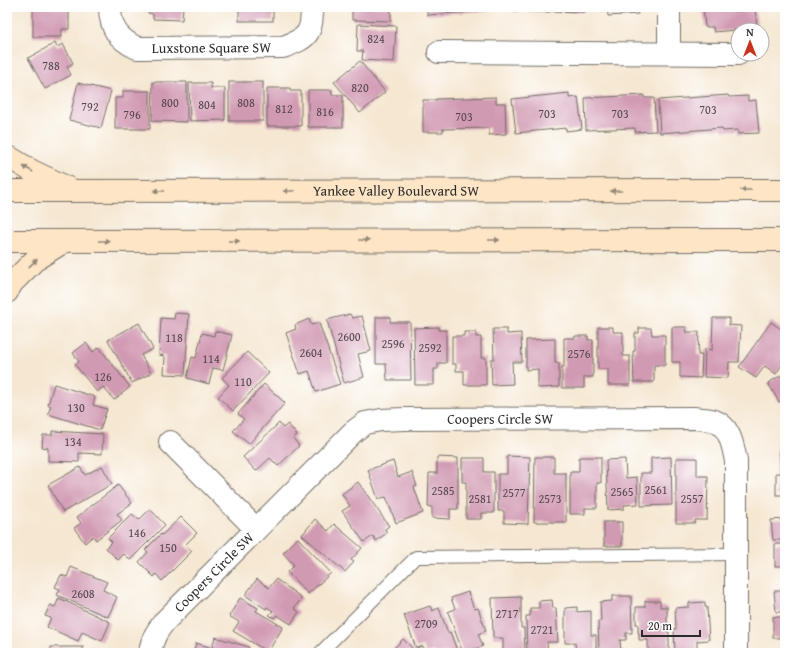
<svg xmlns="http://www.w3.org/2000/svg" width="792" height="660" font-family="'Gentium Book Plus',serif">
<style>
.building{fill:#d19ab3}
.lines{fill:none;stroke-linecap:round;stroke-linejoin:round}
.service-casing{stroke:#726d65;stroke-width:14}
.minor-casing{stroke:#726d65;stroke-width:24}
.secondary-casing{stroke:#726d65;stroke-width:24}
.service{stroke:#fff;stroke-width:12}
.minor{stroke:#fff;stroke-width:22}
.secondary{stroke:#fde5c5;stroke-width:22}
.oneway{fill:#948878}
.labels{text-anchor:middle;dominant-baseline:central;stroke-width:3;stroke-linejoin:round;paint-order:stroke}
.number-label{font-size:12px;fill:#54474d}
.street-label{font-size:14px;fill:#2b2b2b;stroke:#fff}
</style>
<rect width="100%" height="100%" fill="#fff"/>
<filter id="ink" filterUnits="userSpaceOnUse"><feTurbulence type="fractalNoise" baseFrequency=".025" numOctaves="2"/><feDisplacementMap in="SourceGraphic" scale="8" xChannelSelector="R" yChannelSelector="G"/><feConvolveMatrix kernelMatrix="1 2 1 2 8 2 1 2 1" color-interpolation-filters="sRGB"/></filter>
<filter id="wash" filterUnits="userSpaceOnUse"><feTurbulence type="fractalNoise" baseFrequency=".012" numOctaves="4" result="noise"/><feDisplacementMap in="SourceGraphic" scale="16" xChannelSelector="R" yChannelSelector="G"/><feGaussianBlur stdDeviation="0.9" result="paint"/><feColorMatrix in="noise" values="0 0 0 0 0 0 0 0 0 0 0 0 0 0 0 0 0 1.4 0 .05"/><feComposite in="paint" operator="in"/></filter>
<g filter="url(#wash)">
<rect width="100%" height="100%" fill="#f5e7d1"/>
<g id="blocks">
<!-- building -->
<g class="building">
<path d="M33,7H69V29H62V37H33Z"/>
<path d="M148,7H183L182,20L153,19V14L148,13Z"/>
<rect x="239" y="7" width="34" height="14"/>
<path d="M352,7H391V21L352,20Z"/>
<path d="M427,7H493L494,10L427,15Z"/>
<path d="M514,7H584V12L549,11V12L514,11Z"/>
<path d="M607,7H637L638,14L608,16Z"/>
<path d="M703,7H755L757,28L714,32L713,27H705Z"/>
<path d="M358,24L396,26L394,62L362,60L363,51H357Z"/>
<path d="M55,43L57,47L63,44L73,63L67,67L71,75L45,89L28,58Z"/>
<path d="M360,61L385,92L360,113L334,82Z"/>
<path d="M153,82H187V122L152,121Z"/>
<rect x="229" y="82" width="34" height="39"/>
<path d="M78,83L111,91L101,128L69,120Z"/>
<path d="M189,83H211V88H225V120L190,121Z"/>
<path d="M267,88H290V91H301V126H267Z"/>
<path d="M308,90H332V95H343V127H308Z"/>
<path d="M123,91H150V129H115V98H123Z"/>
<path d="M569,93V98L578,97L582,129L566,131V128L516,133L512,99Z"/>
<path d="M644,95V98H654L656,131L635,132V128L586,130L585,98Z"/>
<path d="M728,95L729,97L748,96V101L756,100L759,133L738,134V130L723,131L722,128L660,133L658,100Z"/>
<path d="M496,97V103H505L506,134L489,135V128L443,129V132H423V100H436V99Z"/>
<path d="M175,313L189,314L185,375L164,374L165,356L159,355L161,318L174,319Z"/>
<path d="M350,314L352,318L362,316L371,351L358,354L364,377L344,383L327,320Z"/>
<path d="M376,317H390V322H410L411,380H387L386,364H376Z"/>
<path d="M713,318H729V325L741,326L739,362H729L728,378L704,377L705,349L712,350Z"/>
<path d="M309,319L311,325L319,323L340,384L316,392L309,371L300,374L286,333L296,329L295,325Z"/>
<path d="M771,322L784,331L781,336L785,339V360L776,374L765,366L756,378L739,367Z"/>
<path d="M139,323L153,349L141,355L151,373L132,383L108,340Z"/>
<path d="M439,327V330H446V363H438V369H434V385H415L414,328Z"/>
<path d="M598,327H613V332H623V356H630V385H608V369H598Z"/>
<path d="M672,327H687L686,332H699L698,355H702L701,378L680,377V362H672Z"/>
<path d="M639,328H651L652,335H665V365H654V382H634L633,351H635V333H639Z"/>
<path d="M493,329H507V334L521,333L522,362H512L513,384L492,385L491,359H494Z"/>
<path d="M215,331L232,335L223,370L213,368L209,384L187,378L192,357L196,358L202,333L214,336Z"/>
<path d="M464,332H476V337H481V358H486V385H464V371H456V364H452V336H464Z"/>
<path d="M575,336H588V340H593V377H584V388H562V367H564V338H575Z"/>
<path d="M555,339V363H559V387L538,388V369L526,370V340Z"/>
<path d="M86,343L93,352L99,347L130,387L114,400L103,387L97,392L75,365L79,362L73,353Z"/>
<path d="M247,352L269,373L233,411L218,397L229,385L222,378Z"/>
<path d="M785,373V399L779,402L768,383Z"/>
<path d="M54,384L95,397L93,405L107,409L100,430L48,414L51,406L48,405Z"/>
<path d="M264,384L285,403L249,444L233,431L244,419L238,414Z"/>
<path d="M279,423L283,428L288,424L297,435L293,438L299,446L278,466L270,458L256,471L243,457Z"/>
<path d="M52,431L103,434L102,454L79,453V462L48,461V448L42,447L43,435H52Z"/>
<path d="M785,446V469H780L779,447Z"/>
<path d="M507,456L530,457L528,524L504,523V511H498V474H507Z"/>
<path d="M437,457L458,458V509H450V519L432,518V507H428L429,473H437Z"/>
<path d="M535,457H554V473H566V522H534Z"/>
<path d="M579,457H601V483H597V508H585V514H570V472H579Z"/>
<path d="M671,457L672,505L641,506V473H651V458Z"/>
<path d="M462,458H484V472H494V513H481V519H466V482H462Z"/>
<path d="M676,458H697V476H708L707,520H695V523H676Z"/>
<path d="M625,459L626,478L637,477L638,504L624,505V509L608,510L606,460Z"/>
<path d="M393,461L398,477L412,472L417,486L414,487L423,513L396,523L386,497L378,499L368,470Z"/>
<path d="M102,466L112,484L63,512L48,485L80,467L85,475Z"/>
<rect x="776" y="473" width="9" height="22"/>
<path d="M358,482L389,526L385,529L387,533L376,541L373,536L364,542L342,511L350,506L342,494Z"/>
<path d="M118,485L132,503L117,514L122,520L96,540L93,536L85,543L74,528L81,523L77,517Z"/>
<path d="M150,509L165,525L130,560L124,554L118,560L106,548L112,542L108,538L132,514L139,520Z"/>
<path d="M181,517L197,533L185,545L192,551L162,581L156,574L154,577L139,562L148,552L145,550L161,534L162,535Z"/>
<path d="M315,519L328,531L334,524L362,548L351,560L354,562L345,572L302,535Z"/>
<path d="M785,519V540H773L771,520Z"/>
<rect x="604" y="522" width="18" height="24"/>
<path d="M298,538L331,573L308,594L287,572L294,565L283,553Z"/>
<rect x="775" y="544" width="10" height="22"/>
<path d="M71,567L107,582L103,590L117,597L108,617L57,595L60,589L55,587L61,575L67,577Z"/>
<path d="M257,579L269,588L276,579L302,598L294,608L299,612L291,624L277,615L274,618L269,615L273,611L267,607L266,609L245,595Z"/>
<path d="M774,591H785V612H776Z"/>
<path d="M468,592L474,609L478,608L486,631L478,634L483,646L463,653L448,612L455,609L451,598Z"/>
<path d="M612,596H631L632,633H626V640H620L621,653H599L598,621H601L600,602L612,601Z"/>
<path d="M521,597V628H524L525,652H503V638H493L492,598Z"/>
<path d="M59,598L110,622L102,641L82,632L78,641L47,627L51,618L45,616L50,605L55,607Z"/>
<path d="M240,598L258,608L256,611L283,627L268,652L233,631L239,622L229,616Z"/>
<path d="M552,600L553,608H556L558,642H547L548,653H527L526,616H530V608H539V601Z"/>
<path d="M645,601H660V607H667V632H669V653H648V640H639V633H638V624H636V607H645Z"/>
<path d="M705,602V607H707L709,640L697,641V653H675L674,629H676L675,608L689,607V603Z"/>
<path d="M430,606L432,611L439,608L448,633L450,632L458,653H435L434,651L426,653L423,646L416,648L404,615Z"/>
<path d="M577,607V612L591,611V635H596V653H576L575,643H565V608Z"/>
<rect x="773" y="617" width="12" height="21"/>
<path d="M215,637L249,647L248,653H193L196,643L212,648Z"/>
<path d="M403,639L417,653H389Z"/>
<rect x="51" y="647" width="32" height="6"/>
</g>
</g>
</g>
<g filter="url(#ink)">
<use href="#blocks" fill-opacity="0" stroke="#726d65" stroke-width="1"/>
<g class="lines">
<defs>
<path id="service" d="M320,653L416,557L736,554"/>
<g id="minor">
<path id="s1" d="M110,7C110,28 118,39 137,48L283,47C308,38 312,34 312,7"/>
<path d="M439,52L738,54"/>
<path d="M669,53V7"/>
<path d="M170,442L256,529"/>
<path id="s2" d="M150,653C152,639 156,632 165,621L353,432L365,423L381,420L404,419L695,418C701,419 706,419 711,420C730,424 733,446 736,461V653"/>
</g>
<g id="secondary">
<path d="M7,156L32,171L68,188"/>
<path id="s3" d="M7,191L785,190"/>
<path d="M7,241L785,240"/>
<path d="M7,292L12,283L36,259L65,241"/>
</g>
</defs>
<!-- service casing -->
<use href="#service" class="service-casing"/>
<!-- minor casing -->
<use href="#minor" class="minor-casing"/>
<!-- secondary casing -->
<use href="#secondary" class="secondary-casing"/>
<!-- service -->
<use href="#service" class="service"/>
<!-- minor -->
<use href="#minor" class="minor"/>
<!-- secondary -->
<use href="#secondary" class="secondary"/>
</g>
<!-- one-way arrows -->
<defs><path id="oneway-solid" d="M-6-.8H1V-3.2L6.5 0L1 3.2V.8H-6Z"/></defs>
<g class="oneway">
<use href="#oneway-solid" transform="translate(28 169) rotate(-150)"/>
<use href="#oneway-solid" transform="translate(746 190) rotate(180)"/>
<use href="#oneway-solid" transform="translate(159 191) rotate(-180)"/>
<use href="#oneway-solid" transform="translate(289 191) rotate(-180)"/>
<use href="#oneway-solid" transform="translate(616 191) rotate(180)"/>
<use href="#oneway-solid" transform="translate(364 240)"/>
<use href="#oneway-solid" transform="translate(494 240)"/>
<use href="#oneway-solid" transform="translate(104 241)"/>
<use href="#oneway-solid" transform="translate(234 241)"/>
<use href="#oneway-solid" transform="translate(33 263) rotate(-43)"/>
</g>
</g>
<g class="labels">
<!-- number labels -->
<g class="number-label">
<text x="376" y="38">824</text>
<text x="51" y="65">788</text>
<text x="360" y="87">820</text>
<text x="170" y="102">800</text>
<text x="246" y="102">808</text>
<text x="207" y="104">804</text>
<text x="90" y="106">792</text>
<text x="284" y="108">812</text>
<text x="708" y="109">703</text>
<text x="325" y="111">816</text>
<text x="547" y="113">703</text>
<text x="620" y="113">703</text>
<text x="132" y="114">796</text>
<text x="464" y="116">703</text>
<text x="349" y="336">2600</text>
<text x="174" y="337">118</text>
<text x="393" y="343">2596</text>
<text x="430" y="347">2592</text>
<text x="311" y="352">2604</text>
<text x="579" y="353">2576</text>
<text x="211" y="358">114</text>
<text x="103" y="376">126</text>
<text x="243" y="381">110</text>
<text x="76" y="407">130</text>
<text x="73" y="441">134</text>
<text x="656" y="489">2561</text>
<text x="443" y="490">2585</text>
<text x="622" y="491">2565</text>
<text x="514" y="492">2577</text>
<text x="480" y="498">2581</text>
<text x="550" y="498">2573</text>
<text x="692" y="498">2557</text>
<text x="137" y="532">146</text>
<text x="168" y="547">150</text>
<text x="83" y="593">2608</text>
<text x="507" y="613">2717</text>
<text x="426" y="623">2709</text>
<text x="542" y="629">2721</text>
</g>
<!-- street labels -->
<g class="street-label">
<text stroke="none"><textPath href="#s1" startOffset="127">Luxstone Square SW</textPath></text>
<text stroke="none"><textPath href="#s3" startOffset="389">Yankee Valley Boulevard SW</textPath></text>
<text stroke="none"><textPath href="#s2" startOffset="453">Coopers Circle SW</textPath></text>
<text stroke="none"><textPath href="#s2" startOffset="105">Coopers Circle SW</textPath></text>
</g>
</g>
<!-- margin -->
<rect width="792" height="660" fill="none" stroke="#fff" stroke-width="24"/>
<!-- north arrow -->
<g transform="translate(750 42)"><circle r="19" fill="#ffffff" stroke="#aaaaaa"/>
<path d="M0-3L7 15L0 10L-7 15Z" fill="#c8321e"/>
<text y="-6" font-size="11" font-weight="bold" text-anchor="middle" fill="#2b2b2b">N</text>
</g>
<!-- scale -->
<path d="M642 630v6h58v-6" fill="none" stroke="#2b2b2b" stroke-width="2"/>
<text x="648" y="630" font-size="12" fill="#2b2b2b" stroke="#ffffff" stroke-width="3" paint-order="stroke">20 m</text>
</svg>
